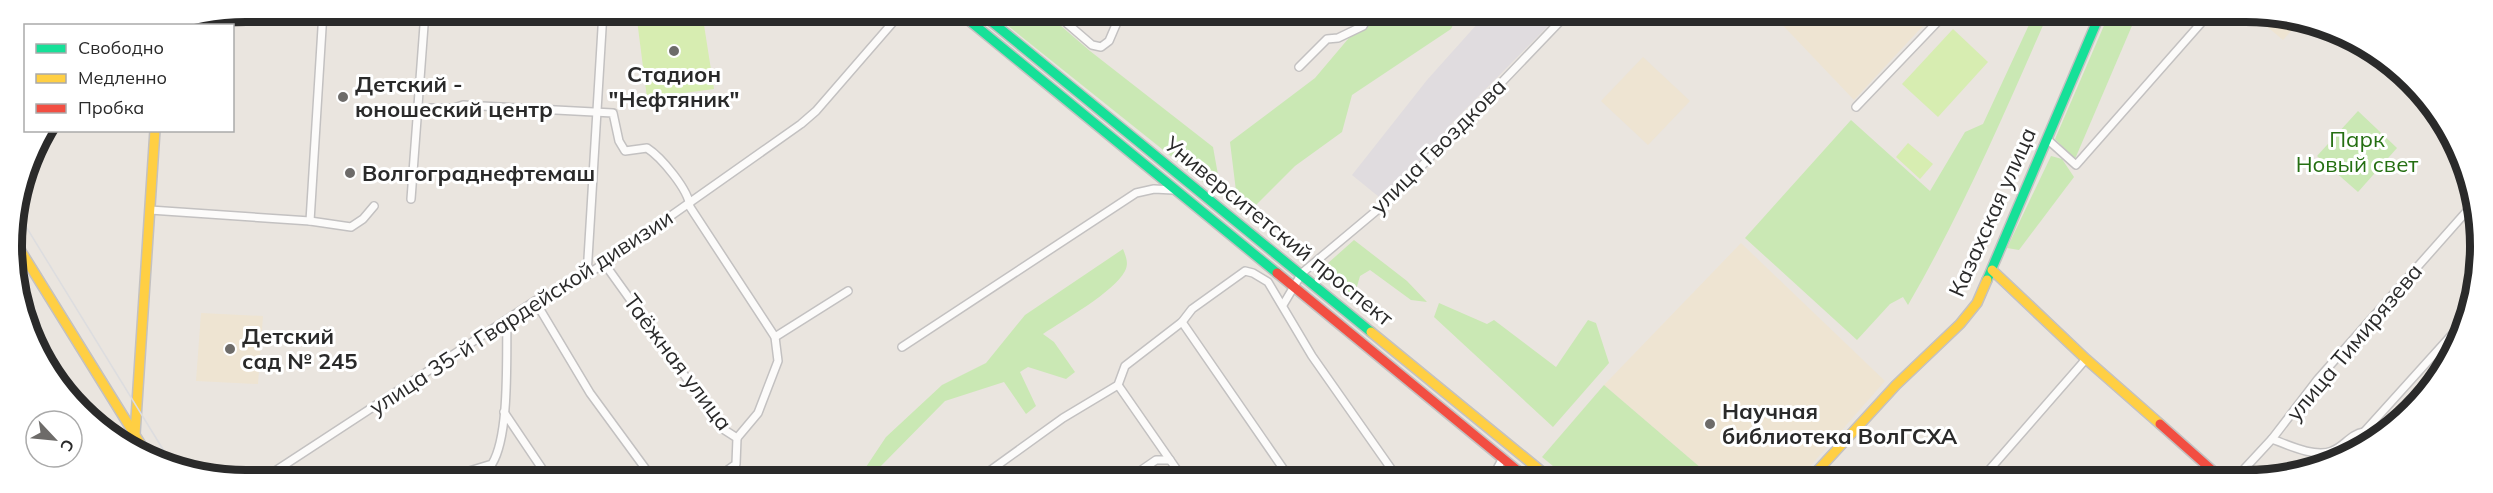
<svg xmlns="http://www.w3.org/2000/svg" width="2493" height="493" font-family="Mulish,sans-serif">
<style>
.industrial{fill:#e0dcdf}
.education{fill:#eee4d2}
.green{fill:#cae8b4}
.pitch{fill:#d7edb1}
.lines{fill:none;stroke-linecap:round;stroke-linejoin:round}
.street-casing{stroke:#c3c1c1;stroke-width:10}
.fast-casing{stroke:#c3c1c1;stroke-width:12}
.slow-casing{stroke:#c3c1c1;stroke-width:12}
.jam-casing{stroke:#c3c1c1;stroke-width:12}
.street{stroke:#fcfbfa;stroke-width:7}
.fast{stroke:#16e098;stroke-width:9}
.slow{stroke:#ffcf43;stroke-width:9}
.jam{stroke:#f24e42;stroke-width:9}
.tram{stroke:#dddddf;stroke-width:1.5}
.poi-dot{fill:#6d6b69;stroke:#fff;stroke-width:2}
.labels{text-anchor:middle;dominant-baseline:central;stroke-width:6;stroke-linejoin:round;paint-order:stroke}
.poi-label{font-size:22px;font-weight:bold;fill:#2a2a2a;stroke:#fff;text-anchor:start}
.park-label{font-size:22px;fill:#256f12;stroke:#fff}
.street-label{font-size:22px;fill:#2a2a2a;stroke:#fff}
.rim{fill:none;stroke:#2a2a2a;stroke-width:8}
</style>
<rect width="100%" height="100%" fill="#eae5df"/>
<!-- industrial -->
<path class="industrial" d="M1487,13H1561L1453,122L1384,201L1352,175L1427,80Z"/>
<!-- education -->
<g class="education">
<path d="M1771,13L1934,14L1854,100Z"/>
<path d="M2252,14H2277L2299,22L2283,40Z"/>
<path d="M1643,57L1690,101L1648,145L1601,101Z"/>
<path d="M1741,243L1885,381L1798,480H1715L1604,385Z"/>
<path d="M201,313L263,316L258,384L196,381Z"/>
</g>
<!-- green -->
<g class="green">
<path d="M992,13H1046L1090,51L1213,147L1222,197Z"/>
<path d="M1370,13H1459L1451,29L1352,95L1342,132L1295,166L1256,205L1236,191L1230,142L1315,78Z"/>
<path d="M2034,14H2048C2005,112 1962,212 1908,305L1903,297L1890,304L1857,340L1745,238L1851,120L1930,191L1965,132L1983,124Z"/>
<path d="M2109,14H2137L2075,159L2055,139Z"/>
<path d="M2358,111L2397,148L2358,192L2317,156Z"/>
<path d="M2051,156L2062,159L2074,177L2019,250L2007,248Z"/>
<path d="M1354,240L1407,281L1427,302L1411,300L1370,270L1360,276L1353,300L1318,272Z"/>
<path d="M1123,249C1126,257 1129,263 1125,271C1113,293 1065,319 1043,334L1054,342L1075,372L1066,379L1028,367L1020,372L1036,406L1026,414L1004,382L945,401L879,468L862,479H858L886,437L942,385L986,363L1025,315Z"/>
<path d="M1439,303L1487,324L1494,320L1556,367L1588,320L1596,323L1609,363L1553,427L1434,317Z"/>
<path d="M1604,385L1715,480H1570L1542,457Z"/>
</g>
<!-- pitch -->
<g class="pitch">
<path d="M636,12H702L714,89L647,98Z"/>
<path d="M1953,29L1988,62L1938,117L1902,84Z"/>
<path d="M1908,143L1933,164L1920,179L1896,157Z"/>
</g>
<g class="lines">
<defs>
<g id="street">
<path d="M1055,13L1092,45L1101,47L1109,41L1121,13"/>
<path d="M1299,67L1327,39L1338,38L1363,26L1370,13"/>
<path d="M1856,107L1945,14"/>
<path d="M417,108H454L463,105L613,113L619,141L625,151L647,148C661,157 689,190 690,207L775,337L778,361L758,413L737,438"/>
<path d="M2047,139L2076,165L2209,14"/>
<path d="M411,199L425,12"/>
<path d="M150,210L310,221L351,227L363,219L374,206"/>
<path d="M310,221L323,12"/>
<path d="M604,263L723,429L737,438L736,464L715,479"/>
<path d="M587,275L603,12"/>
<path d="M535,301L590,393L653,479"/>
<path d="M1283,305L1302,273L1388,201L1568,13"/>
<path d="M1182,322L1291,480"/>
<path d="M775,337L848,291"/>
<path d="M902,347L1136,193L1154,189L1173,190"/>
<path d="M1118,385L1184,480"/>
<path d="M504,412L549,479"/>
<path d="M2364,432L2373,441"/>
<path d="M135,436V452"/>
<path d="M2272,439C2288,445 2315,458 2332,451C2345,446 2350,434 2364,432L2466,319"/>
<path d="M1503,458L1497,469L1503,480"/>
<path d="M1990,469L2086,359"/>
<path d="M263,479L535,301L587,275L801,124L816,111L901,13"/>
<path d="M443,479L492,464C510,435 506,356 507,320"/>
<path d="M977,480L1063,418L1118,385L1125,366L1182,322L1192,309L1245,271L1253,273L1268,282L1312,356L1399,480"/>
<path d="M1127,480L1156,460H1170"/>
<path d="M2234,480L2272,439L2318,379L2474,203"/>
</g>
<g id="fast">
<path d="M960,13L1277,273"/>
<path d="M981,13L1371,332"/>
<path d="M1987,280L2100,14"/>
</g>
<g id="slow">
<path d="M14,240L148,456"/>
<path d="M1992,270L2086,359L2160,424"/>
<path d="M1371,332L1552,480"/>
<path d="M135,434L155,130"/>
<path d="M1809,480L1896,385L1960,324L1977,303L1987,280"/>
</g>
<g id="jam">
<path d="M1277,273L1529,480"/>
<path d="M2160,424L2223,480"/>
</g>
</defs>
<!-- street casing -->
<use href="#street" class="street-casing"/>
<!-- fast casing -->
<use href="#fast" class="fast-casing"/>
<!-- slow casing -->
<use href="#slow" class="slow-casing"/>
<!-- jam casing -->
<use href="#jam" class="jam-casing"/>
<!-- street -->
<use href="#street" class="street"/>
<!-- fast -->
<use href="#fast" class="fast"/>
<!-- slow -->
<use href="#slow" class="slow"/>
<!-- jam -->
<use href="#jam" class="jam"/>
<!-- tram -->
<path class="tram" d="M17,212L172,464"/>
</g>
<!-- markers -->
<g class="poi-dot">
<circle cx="674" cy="51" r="6"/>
<circle cx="343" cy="97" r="6"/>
<circle cx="350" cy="173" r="6"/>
<circle cx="230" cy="349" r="6"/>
<circle cx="1710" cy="424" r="6"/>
</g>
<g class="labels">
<!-- poi labels -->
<g class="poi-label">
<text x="674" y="74" text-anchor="middle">Стадион<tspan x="674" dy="25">"Нефтяник"</tspan></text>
<text x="355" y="84">Детский -<tspan x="355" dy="25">юношеский центр</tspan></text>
<text x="362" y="173">Волгограднефтемаш</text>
<text x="242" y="336">Детский<tspan x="242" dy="25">сад № 245</tspan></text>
<text x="1722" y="411">Научная<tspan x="1722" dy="25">библиотека ВолГСХА</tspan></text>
</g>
<!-- park labels -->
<g class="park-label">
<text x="2357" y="139">Парк<tspan x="2357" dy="25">Новый свет</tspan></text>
</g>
<!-- street labels -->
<g class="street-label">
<text transform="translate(1438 146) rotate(-45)">улица Гвоздкова</text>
<text transform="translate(1992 212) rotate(-66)">Казахская улица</text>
<text transform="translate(1279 231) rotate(39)">Университетский проспект</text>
<text transform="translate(521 312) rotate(-33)">улица 35-й Гвардейской дивизии</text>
<text transform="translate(2354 342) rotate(-50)">улица Тимирязева</text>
<text transform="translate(678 362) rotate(53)">Таёжная улица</text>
</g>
</g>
<!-- crop -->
<path d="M0 0H2493V493H0ZM246 22H2246A224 224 0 0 1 2470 246V246A224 224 0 0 1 2246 470H246A224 224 0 0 1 22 246V246A224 224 0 0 1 246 22Z" fill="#fff" fill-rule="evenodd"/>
<path class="rim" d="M246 22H2246A224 224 0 0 1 2470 246V246A224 224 0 0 1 2246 470H246A224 224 0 0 1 22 246V246A224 224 0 0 1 246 22Z"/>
<!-- legend -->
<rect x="24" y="24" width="210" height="108" fill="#ffffff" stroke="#aaaaaa" stroke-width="1.5"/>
<rect x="36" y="44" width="30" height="9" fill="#16e098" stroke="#aaaaaa" stroke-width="1.5"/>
<text x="78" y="54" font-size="18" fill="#2a2a2a">Свободно</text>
<rect x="36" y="74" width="30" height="9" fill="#ffcf43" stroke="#aaaaaa" stroke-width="1.5"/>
<text x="78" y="84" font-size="18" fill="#2a2a2a">Медленно</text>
<rect x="36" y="104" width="30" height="9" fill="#f24e42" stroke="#aaaaaa" stroke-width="1.5"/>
<text x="78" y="114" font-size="18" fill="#2a2a2a">Пробка</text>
<!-- north arrow -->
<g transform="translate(54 439) rotate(116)"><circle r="28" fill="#ffffff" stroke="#aaaaaa" stroke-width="1.5"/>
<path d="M0-4.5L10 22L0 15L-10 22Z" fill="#6d6b69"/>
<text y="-9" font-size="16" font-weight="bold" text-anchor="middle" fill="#2a2a2a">С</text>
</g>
</svg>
